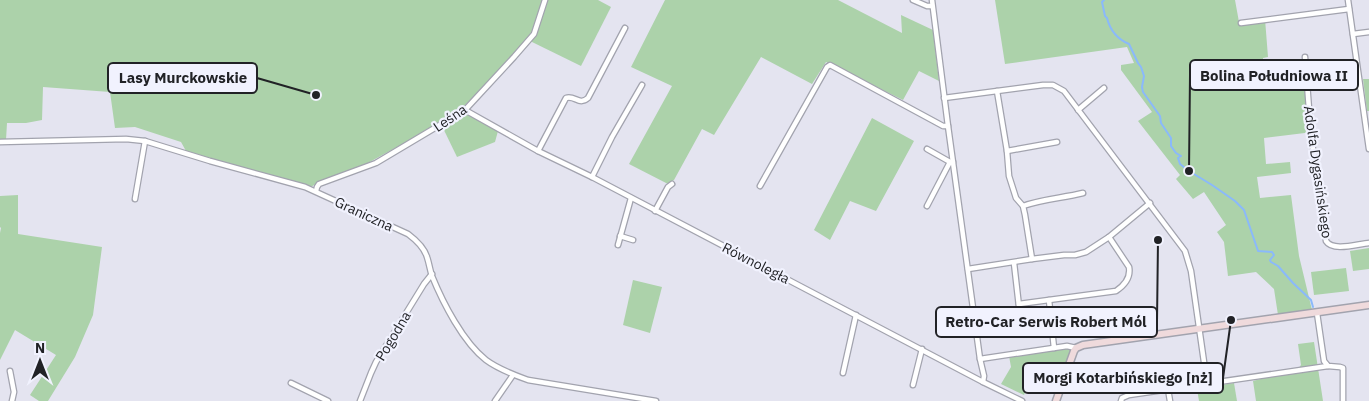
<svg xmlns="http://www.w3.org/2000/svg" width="1369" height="401" font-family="'IBM Plex Sans',sans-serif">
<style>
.green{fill:#acd2aa}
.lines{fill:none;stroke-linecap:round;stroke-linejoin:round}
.stream{stroke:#8ab9fb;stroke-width:2}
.street-casing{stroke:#a2a3ae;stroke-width:7}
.secondary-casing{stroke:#a2a3ae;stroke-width:9}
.street{stroke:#fff;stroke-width:4.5}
.secondary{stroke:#efdadc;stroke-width:6}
.labels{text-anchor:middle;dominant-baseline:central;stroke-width:4.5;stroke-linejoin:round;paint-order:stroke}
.street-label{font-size:14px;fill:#212226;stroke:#f1f2fe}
.leader{fill:none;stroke:#212226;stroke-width:2}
.callout-dot{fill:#212226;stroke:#f1f2fe;stroke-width:2}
.callout{fill:#f1f2fe;stroke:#212226;stroke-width:2}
.callout-label{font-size:15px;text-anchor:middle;font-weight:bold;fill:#212226}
</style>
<rect width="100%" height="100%" fill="#e4e4f0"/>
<!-- green -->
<g class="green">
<path d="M0,0H543L532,32L505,64L463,107L406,142L366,164L356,169L323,180L314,185L311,187L186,151L181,142L135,127L115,128L110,92L43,87L42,120L26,123H7L6,140H0Z"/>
<path d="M548,0H598L611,7L581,66L530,41Z"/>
<path d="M665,0H838L902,33L901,15L933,30L939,81L919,71L903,100L826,62L812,84L761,57L714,135L702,129L674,180L668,184L629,164L672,86L631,67Z"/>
<path d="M995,0H1235L1239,22L1265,19L1268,57L1263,58V75L1309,70L1313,132L1264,138L1266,164L1290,162L1291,173L1257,177L1260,198L1291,195L1299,256L1312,310L1278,315L1274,289L1256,272L1228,276L1224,242L1217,232L1226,225L1204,192L1193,199L1176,179L1180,175L1138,121L1152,112L1121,70V65L1134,63L1127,47L1005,64Z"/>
<path d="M1363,79H1369V111H1367Z"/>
<path d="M466,113L498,131L495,142L457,157L442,126Z"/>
<path d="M872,118L914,141L876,211L850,201L830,240L814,230Z"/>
<path d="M18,195V234L102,247L93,315L75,357L48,401H39L30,395L56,355L15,330L0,360V233L1,228L0,227V196Z"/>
<path d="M1369,248V269L1353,271L1350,251Z"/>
<path d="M1346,268L1349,291L1314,295L1311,272Z"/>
<path d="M633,280L662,287L650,333L623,325Z"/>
<path d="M1314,342L1323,401H1256L1253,381L1298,369L1301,365L1298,344Z"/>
<path d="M1068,348L1071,351L1056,391L1032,379L1024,395L1001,384L1011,367L1009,356Z"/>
<path d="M1234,383L1237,401H1199L1197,389Z"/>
</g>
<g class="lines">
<!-- stream -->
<path class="stream" d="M1104,0L1102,2L1105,16L1107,18C1110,30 1117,39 1129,44L1138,63L1141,67L1144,76L1142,87L1143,92L1160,116L1161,123L1171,138V146L1176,153L1181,156L1178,158L1180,164L1189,171L1212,185L1235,201L1244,210L1258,251L1272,252L1274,255L1270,260L1271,262L1278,266L1293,283L1311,300L1313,307"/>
<defs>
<g id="street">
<path d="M913,0L927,6H932"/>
<path d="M932,0L948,126L980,359L984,376L983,382"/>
<path d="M1348,0L1369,149"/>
<path d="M1241,23L1349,9"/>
<path d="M1353,34L1369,32"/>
<path d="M1305,57L1311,135L1326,241C1333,252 1357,244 1369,243"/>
<path d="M997,91L1007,151L1009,176L1016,198L1023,206L1025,215L1032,259"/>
<path d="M944,98L1043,85H1053L1064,91L1185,251L1191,271L1207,383"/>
<path d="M465,110L538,151L592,177L983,382L1022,401"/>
<path d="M1078,110L1104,88"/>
<path d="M0,142L126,139L145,141L210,161L305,187L408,234C416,240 424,247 427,257C429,263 430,270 432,276C443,303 463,342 486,360C498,369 514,375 528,380L656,401"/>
<path d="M927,149L950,162"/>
<path d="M538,151L566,98C575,95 579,106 588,98L625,28"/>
<path d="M1007,151L1057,142"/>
<path d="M592,177L612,137L642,85"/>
<path d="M760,186L827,67L830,65L943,126H948"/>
<path d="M316,191L317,187L319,184L376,163L465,110L514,57L534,34L545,0"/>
<path d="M135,199L145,141"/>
<path d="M927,206L950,162H953"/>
<path d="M1023,206C1042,199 1063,198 1083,193"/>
<path d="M655,211L668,187L672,184"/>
<path d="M620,236L633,240"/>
<path d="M618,245L631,198"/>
<path d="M1014,263L1021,324"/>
<path d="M968,269L1032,259L1064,255H1075L1086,252L1109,237L1150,203"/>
<path d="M1049,300L1054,348"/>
<path d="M1019,304L1116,291C1125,285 1131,278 1129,267L1109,237"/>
<path d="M1317,313L1324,361L1328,366L1340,367L1343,368V401"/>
<path d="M980,359L1067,346L1076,348"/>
<path d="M10,371L14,392L12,401"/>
<path d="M843,373L856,315"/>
<path d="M291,383L328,401"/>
<path d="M913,385L922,349"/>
<path d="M1168,389L1170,401"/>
<path d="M360,401L371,373L376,362L424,284L432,274"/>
<path d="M495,401L513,375"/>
<path d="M1121,401L1122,398L1129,395L1328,366"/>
</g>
<path id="secondary" d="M1056,401L1074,351L1076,348L1083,345L1369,305"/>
</defs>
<!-- street casing -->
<use href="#street" class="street-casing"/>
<!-- secondary casing -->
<use href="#secondary" class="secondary-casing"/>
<!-- street -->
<use href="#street" class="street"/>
<!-- secondary -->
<use href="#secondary" class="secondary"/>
</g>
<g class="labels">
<!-- street labels -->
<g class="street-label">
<text transform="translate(450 118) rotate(-34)">Leśna</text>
<text transform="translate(1318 172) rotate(82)">Adolfa Dygasińskiego</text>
<text transform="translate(364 214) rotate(25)">Graniczna</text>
<text transform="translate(756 263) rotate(27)">Równoległa</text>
<text transform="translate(393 336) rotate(-59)">Pogodna</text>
</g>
</g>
<!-- callouts -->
<path class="leader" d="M1189 171L1190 75M316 95L257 78M1158 240L1157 322M1231 320L1223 378"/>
<g class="callout-dot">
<circle cx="1189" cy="171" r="5"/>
<circle cx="316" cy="95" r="5"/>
<circle cx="1158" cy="240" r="5"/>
<circle cx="1231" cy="320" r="5"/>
</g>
<g class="callout">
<rect x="1190" y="60" width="168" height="30" rx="5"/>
<rect x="108" y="63" width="149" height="30" rx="5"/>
<rect x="936" y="307" width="221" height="30" rx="5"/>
<rect x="1023" y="363" width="200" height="30" rx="5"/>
</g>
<g class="callout-label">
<text x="1274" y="81">Bolina Południowa II</text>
<text x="183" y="83">Lasy Murckowskie</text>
<text x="1046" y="327">Retro-Car Serwis Robert Mól</text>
<text x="1123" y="383">Morgi Kotarbińskiego [nż]</text>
</g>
<!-- north arrow -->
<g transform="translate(40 361)" stroke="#f1f2fe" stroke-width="4" paint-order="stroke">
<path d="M0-4L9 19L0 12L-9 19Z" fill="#212226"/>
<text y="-8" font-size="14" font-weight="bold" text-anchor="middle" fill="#212226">N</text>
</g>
</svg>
